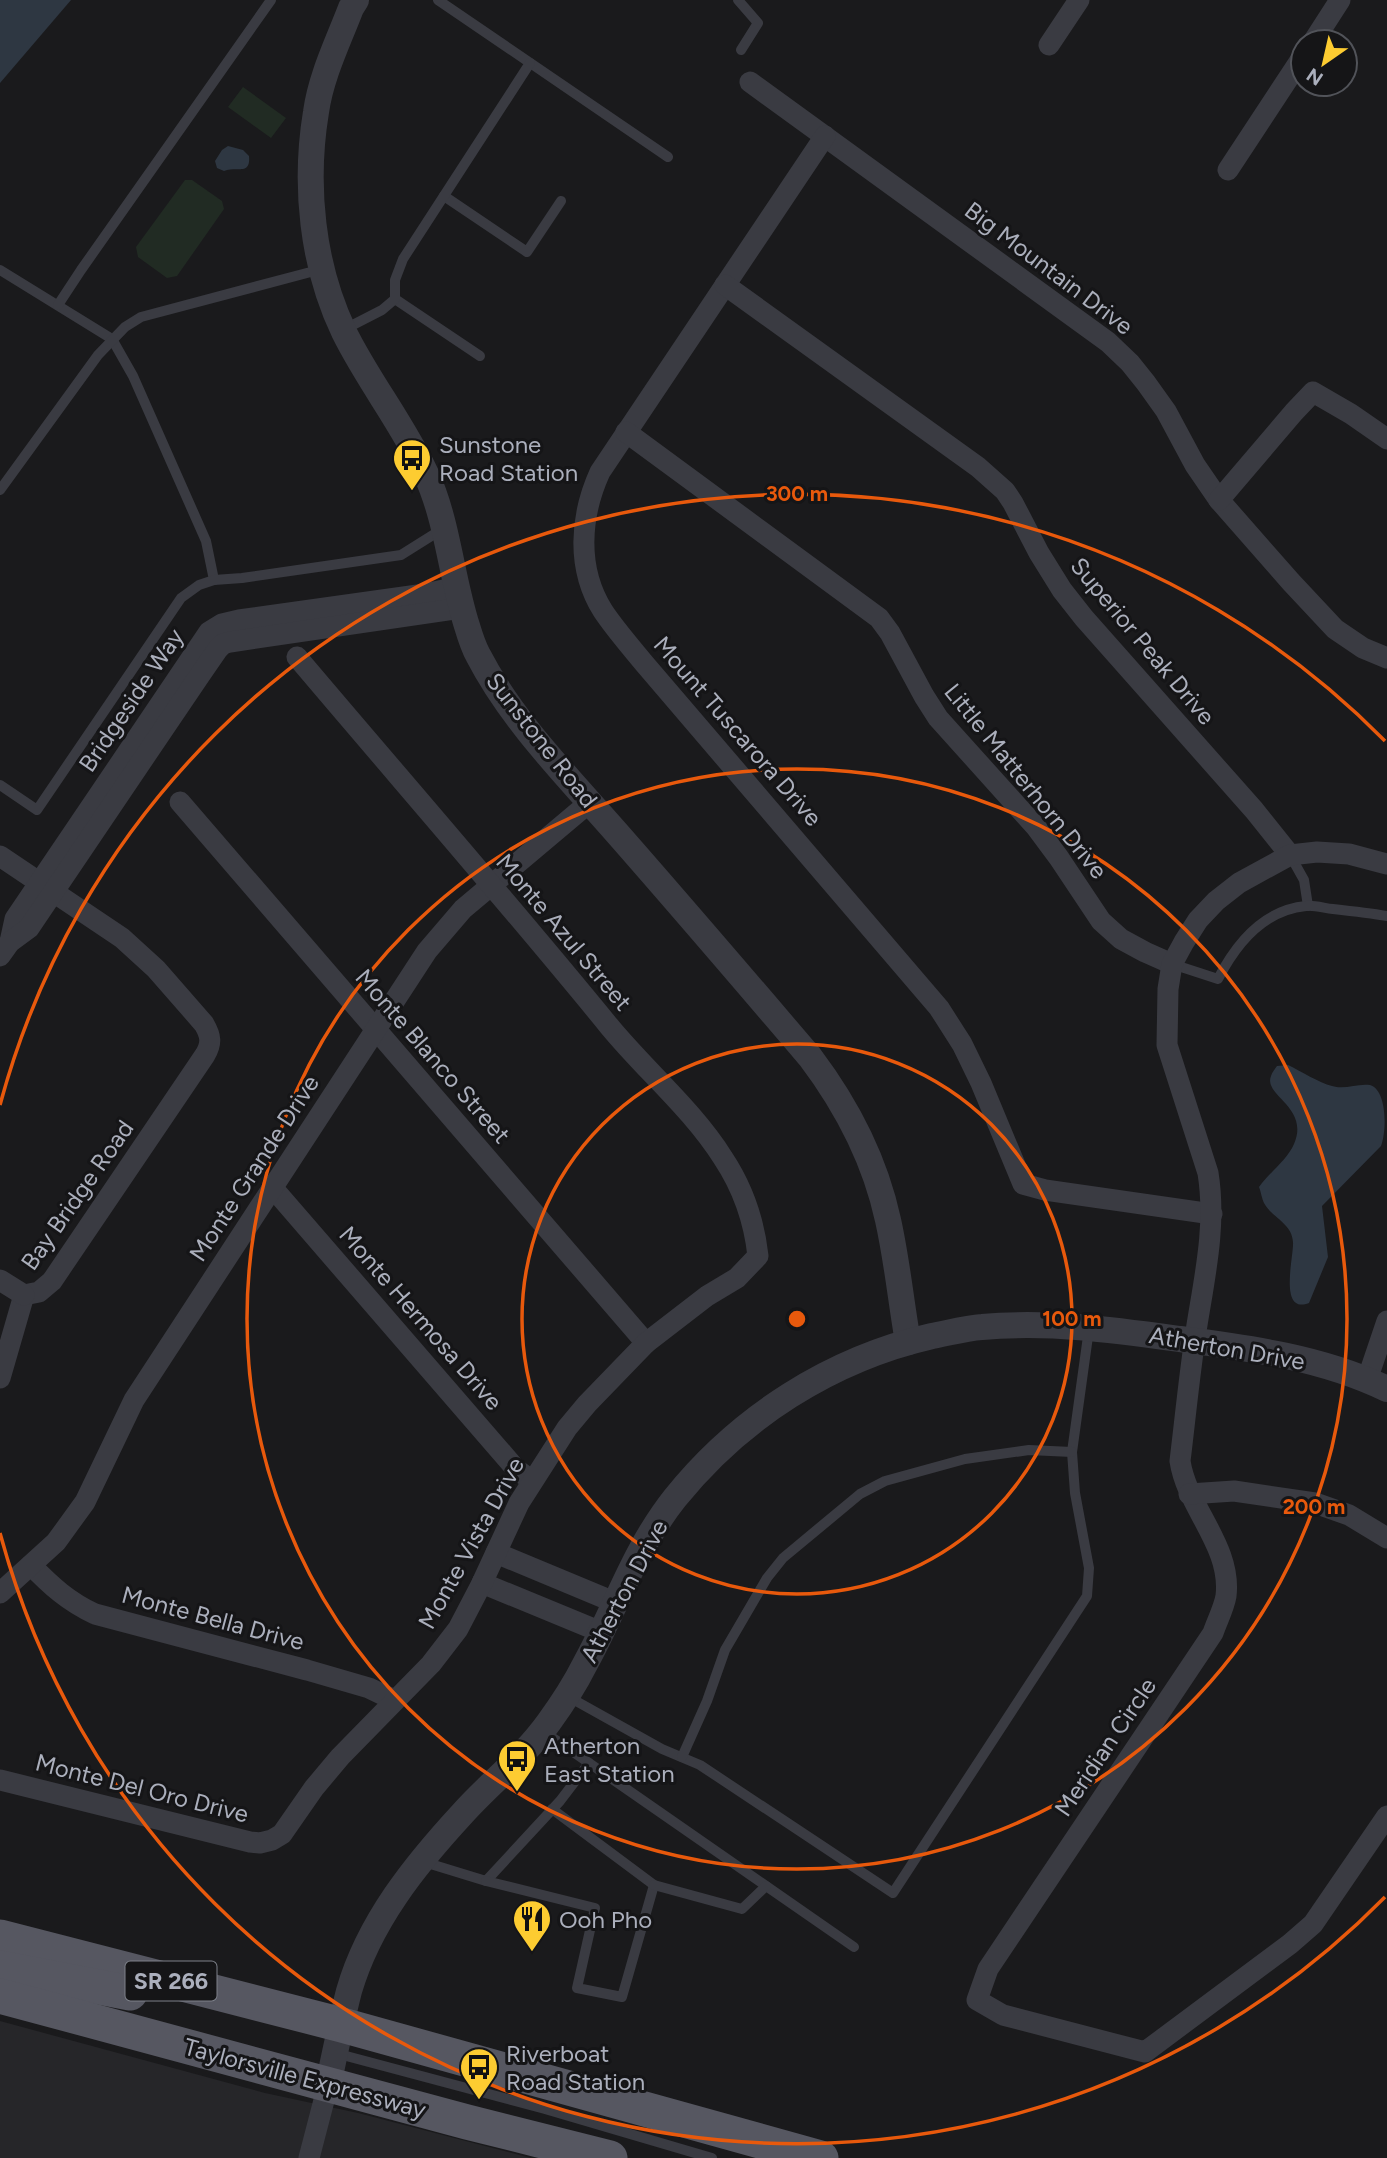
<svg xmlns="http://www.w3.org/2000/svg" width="1387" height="2158" font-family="Figtree,sans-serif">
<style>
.built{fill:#262629}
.green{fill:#212b23}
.water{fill:#2e3742}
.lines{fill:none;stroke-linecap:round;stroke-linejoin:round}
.service{stroke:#3a3b42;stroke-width:10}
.minor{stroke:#3a3b42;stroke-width:21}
.tertiary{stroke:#3a3b42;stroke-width:26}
.primary{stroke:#565761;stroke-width:35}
.ring{fill:none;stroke:#e8590c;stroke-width:3.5}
.labels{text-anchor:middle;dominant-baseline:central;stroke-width:6;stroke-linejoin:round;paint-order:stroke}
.shield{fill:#151517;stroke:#7e818a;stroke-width:2}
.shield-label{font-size:23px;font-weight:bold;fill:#abafbc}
.street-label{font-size:24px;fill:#abafbc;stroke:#151517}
.poi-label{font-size:24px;fill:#abafbc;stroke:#151517;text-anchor:start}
.centre{fill:#e8590c;stroke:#151517;stroke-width:3.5}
.ring-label{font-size:21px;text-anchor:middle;font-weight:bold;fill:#e8590c;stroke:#151517;stroke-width:6;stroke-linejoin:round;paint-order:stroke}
</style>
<rect width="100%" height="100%" fill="#1a1a1c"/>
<!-- built -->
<path class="built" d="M0,2021L265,2093L358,2113L531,2158H0Z"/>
<!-- green -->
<g class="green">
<path d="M243,87L286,118L271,138L228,107Z"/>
<path d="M185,180H192L222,201L224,209L177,276L167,278L138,257L136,247Z"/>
</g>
<!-- water -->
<g class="water">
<path d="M0,0H71L0,83Z"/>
<path d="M228,146L243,150L249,156C251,176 236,166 224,171L217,168L215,161L222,150Z"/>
<path d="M1288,1065C1301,1071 1319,1083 1332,1086C1345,1090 1358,1083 1370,1085C1387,1090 1387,1130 1381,1146L1322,1206L1328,1257L1309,1303C1278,1315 1294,1256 1293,1242C1292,1223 1272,1218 1264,1203C1262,1199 1261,1192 1259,1187C1270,1172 1287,1160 1294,1144C1310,1107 1263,1096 1271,1076C1272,1072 1275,1069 1277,1066Z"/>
</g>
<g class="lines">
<!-- service -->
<g class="service">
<path d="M438,0L668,157"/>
<path d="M738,0L758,23L741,50"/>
<path d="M444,196L527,252L561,201"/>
<path d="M0,270L112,339L133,376L206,541L214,580"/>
<path d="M395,299L480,356"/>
<path d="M58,305L81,270L271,0"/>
<path d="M343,330L382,310L395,299V280L403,259L530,63"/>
<path d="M0,490L98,355L125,327L141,317L322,269"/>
<path d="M0,785L37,810L181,598L199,585L214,580L242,578L401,555L444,528"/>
<path d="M1290,855L1304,880L1308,906"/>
<path d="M1172,964L1218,979C1236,944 1263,910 1306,906C1314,905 1324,908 1333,909C1351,911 1369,913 1387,916"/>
<path d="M567,1696L662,1749L700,1765L893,1893L1087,1596L1089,1568L1075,1493L1072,1452L1089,1329"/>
<path d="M543,1731L854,1947"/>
<path d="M682,1757L707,1701L725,1650L767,1578L783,1558L860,1494L885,1481L965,1459L1029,1450L1072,1452"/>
<path d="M424,1862L486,1881L560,1801L589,1763"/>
<path d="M486,1881L595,1908L577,1988L622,1997L654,1885L552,1809"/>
<path d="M654,1885L742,1909L766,1886"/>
<path d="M335,2053L545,2109L712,2158"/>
</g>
<!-- minor -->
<g class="minor">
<path d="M1313,42L1340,0"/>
<path d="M1049,45L1079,0"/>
<path d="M750,82L1108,342L1130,363L1146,383L1166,411L1195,465L1219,500L1291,582L1335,629L1363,648L1387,658"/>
<path d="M825,136L600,472C580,516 576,568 603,611C615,629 630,646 643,662L939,1008L962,1044L981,1083L1023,1184L1045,1190L1212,1214"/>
<path d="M1228,170L1303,56"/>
<path d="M725,285L978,467L1005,491L1013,503L1039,553L1062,590L1084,618L1254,810L1290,855"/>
<path d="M626,432L879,618L890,633L924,696L938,718L1036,827L1059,858L1101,921L1121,939L1145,952L1172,964"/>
<path d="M1219,500L1294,412L1313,392L1351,414L1387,439"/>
<path d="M180,802L646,1343"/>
<path d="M0,856L122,938L156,969L204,1024C211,1036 212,1043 205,1055L52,1281L39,1292L24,1295L0,1378"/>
<path d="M1387,864L1349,854L1317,852L1290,855L1239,883L1216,901L1198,920L1184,942L1172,964L1168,989L1167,1045L1208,1173C1217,1229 1203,1283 1195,1338C1189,1379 1185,1420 1180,1461C1187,1508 1232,1546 1226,1596C1224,1608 1217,1621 1213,1633L988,1969L977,2000L1003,2015L1145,2052L1290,1944L1313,1924L1387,1816"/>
<path d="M10,942L15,919L209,632L222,624L239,620L425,594L457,587"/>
<path d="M0,956L10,942L29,928L200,675L218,649L223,644L230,642L461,608"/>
<path d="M272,1187L515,1468L532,1481"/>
<path d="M0,1280L24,1295"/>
<path d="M1367,1380L1387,1321"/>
<path d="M1189,1494L1234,1491L1315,1503L1349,1515L1387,1538"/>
<path d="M496,1553L614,1602"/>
<path d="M31,1565C51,1586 69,1602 95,1614L307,1670L369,1688L394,1700"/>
<path d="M482,1583L601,1632"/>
<path d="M0,1593L56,1542L85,1502L134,1400L427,951L463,909L590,802"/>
<path d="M0,1780L250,1842L260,1843L272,1840L282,1834L314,1788L340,1757L431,1664L458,1629L482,1583L519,1503L567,1428L587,1404L646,1343L707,1296L737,1278L758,1256C754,1220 743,1188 723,1158C692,1109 645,1070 609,1026C507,901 401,780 297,657"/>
<path d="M309,2158L328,2085"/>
</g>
<!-- tertiary -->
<g class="tertiary">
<path d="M356,0L351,8C338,42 321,76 316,112C304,185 312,265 344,332C368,381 403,424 426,474C448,522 451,576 467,626C470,636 473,646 478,655C512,721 567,776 616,832C681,906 746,982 810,1057C847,1106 875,1160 888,1220C897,1260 901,1302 908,1342"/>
<path d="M328,2085C335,2054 341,2022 349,1991C369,1922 415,1865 463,1813C491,1782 524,1757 549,1722C562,1704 574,1686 584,1666C616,1609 633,1551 675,1498C740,1417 831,1359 932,1336C948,1333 966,1328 982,1327C1050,1321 1114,1330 1180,1339C1250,1348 1323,1358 1387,1389"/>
</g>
<!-- primary -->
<g class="primary">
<path d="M0,1937L342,2025L821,2158"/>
<path d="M0,1968L130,1993"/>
<path d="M0,1996L467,2122L610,2158"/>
</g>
</g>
<!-- distance rings -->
<g class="ring">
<circle cx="797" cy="1319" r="275"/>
<circle cx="797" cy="1319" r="550"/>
<path d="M1385 1897A825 825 0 0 1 0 1533M0 1105A825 825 0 0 1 1385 741"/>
</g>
<!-- icons -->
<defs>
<symbol id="bus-pin" viewBox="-11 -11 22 30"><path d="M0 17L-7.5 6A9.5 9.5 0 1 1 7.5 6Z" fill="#fdcc31" stroke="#151517"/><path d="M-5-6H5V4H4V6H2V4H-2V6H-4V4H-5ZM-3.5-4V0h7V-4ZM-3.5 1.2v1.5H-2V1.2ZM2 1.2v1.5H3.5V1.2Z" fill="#111"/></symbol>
<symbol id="restaurant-pin" viewBox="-11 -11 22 30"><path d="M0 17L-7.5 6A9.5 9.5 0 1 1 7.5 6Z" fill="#fdcc31" stroke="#151517"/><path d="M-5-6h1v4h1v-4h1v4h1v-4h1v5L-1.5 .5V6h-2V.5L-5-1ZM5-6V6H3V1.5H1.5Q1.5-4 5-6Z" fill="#111"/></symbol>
</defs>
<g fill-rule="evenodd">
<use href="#bus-pin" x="390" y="436" width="44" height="60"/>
<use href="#bus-pin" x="495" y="1737" width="44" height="60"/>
<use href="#restaurant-pin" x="510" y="1897" width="44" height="60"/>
<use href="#bus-pin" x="457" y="2045" width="44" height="60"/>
</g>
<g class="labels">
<!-- shield labels -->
<rect class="shield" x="125.5" y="1961.5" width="91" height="39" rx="5"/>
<g class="shield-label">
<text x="171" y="1981">SR 266</text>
</g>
<!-- street labels -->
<g class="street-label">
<text transform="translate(1049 268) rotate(37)">Big Mountain Drive</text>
<text transform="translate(1143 641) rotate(50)">Superior Peak Drive</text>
<text transform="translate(131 700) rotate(-56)">Bridgeside Way</text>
<text transform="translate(738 731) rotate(49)">Mount Tuscarora Drive</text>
<text transform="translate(542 740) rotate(52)">Sunstone Road</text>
<text transform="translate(1026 781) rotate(51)">Little Matterhorn Drive</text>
<text transform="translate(564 932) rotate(50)">Monte Azul Street</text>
<text transform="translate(433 1056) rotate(49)">Monte Blanco Street</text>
<text transform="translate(254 1168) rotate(-57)">Monte Grande Drive</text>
<text transform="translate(77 1195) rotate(-55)">Bay Bridge Road</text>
<text transform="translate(421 1318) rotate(49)">Monte Hermosa Drive</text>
<text transform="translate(1227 1348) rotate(10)">Atherton Drive</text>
<text transform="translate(471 1543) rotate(-61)">Monte Vista Drive</text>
<text transform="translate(624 1591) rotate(-62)">Atherton Drive</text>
<text transform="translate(213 1618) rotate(15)">Monte Bella Drive</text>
<text transform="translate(1105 1747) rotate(-56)">Meridian Circle</text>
<text transform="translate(142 1788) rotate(14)">Monte Del Oro Drive</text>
<text transform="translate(305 2078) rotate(15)">Taylorsville Expressway</text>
</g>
<!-- poi labels -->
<g class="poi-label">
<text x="439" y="444">Sunstone<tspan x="439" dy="28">Road Station</tspan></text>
<text x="544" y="1745">Atherton<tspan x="544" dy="28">East Station</tspan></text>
<text x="559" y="1919">Ooh Pho</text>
<text x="506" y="2053">Riverboat<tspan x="506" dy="28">Road Station</tspan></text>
</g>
</g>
<circle cx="797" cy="1319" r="10" class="centre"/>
<g class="ring-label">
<text x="797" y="501">300 m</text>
<text x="1072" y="1326">100 m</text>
<text x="1314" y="1514">200 m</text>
</g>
<!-- north arrow -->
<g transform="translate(1324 63) rotate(214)"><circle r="33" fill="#151517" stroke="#515359" stroke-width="2"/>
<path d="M0-5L12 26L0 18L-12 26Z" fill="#fdcc31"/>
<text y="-10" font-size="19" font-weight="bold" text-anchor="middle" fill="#abafbc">N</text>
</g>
</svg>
